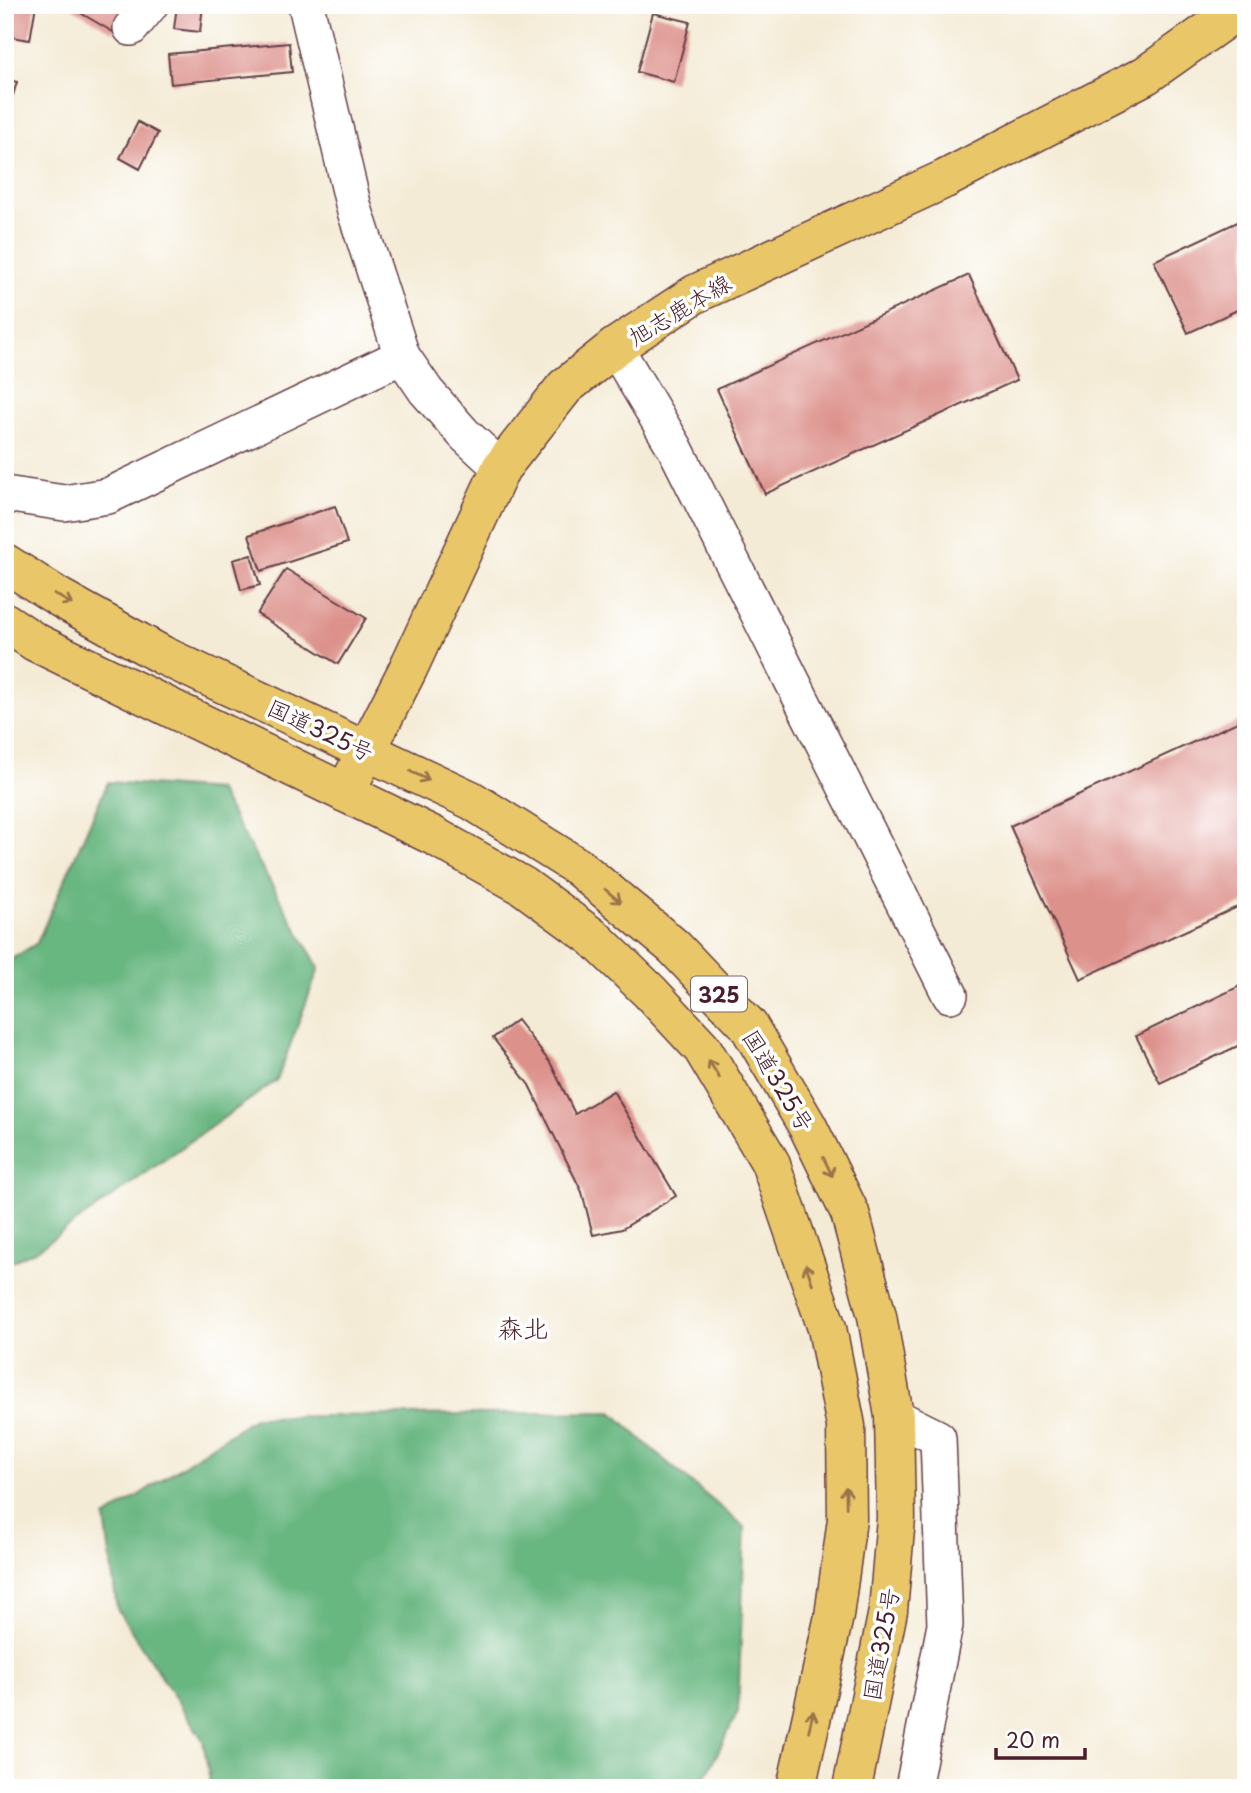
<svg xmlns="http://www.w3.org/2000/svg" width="1251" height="1793" font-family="'Playpen Sans','Klee One',sans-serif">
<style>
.forest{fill:#67b680;stroke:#586a56;stroke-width:2}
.building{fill:#dd918b}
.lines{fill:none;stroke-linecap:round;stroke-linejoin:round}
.minor-casing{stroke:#643e45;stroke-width:38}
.major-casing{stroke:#643e45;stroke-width:41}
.highway-casing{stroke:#643e45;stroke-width:41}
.minor{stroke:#fff;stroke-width:35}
.major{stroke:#e9c769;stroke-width:38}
.highway{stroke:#e9c769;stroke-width:38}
.oneway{stroke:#9a734a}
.labels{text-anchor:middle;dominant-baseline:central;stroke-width:7;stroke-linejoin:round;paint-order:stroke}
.shield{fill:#fff;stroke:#80626b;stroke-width:2}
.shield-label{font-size:21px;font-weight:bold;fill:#4a1f2b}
.street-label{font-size:23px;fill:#4a1f2b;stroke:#fff}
.quarter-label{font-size:26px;fill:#4a1f2b;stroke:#fff}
</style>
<rect width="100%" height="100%" fill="#fff"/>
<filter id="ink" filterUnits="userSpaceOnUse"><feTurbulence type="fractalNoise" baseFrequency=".0143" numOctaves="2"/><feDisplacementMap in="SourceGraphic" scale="14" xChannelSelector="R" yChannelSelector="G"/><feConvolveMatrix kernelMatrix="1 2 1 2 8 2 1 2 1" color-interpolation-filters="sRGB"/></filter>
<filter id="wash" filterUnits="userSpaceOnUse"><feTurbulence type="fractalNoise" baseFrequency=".00686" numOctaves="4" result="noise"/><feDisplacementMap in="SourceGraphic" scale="28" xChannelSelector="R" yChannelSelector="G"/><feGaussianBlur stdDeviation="1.57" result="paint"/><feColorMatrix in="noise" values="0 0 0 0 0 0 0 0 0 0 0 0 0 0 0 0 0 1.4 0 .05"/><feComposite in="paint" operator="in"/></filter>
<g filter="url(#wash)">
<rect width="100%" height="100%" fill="#f4ebd6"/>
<!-- forest -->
<g class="forest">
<path d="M108,782L218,790L319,968L277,1080L37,1250L5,1265V963L37,943Z"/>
<path d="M612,1412L655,1452L745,1528L738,1712L700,1788H211L203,1740L117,1609L105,1518L255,1417Z"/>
</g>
<g id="blocks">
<!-- building -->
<g class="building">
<path d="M7,5H36L30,40L5,36Z"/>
<path d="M67,5H129L113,32Z"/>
<path d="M177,5H203L200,32L174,29Z"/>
<path d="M653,13L690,22L674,82L637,72Z"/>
<path d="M289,43L292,72L171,84L168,54Z"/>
<path d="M5,79L17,82L6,118L5,117Z"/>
<path d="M138,122L158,133L140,169L120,158Z"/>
<path d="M1246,218V306L1188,333L1154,261Z"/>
<path d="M969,275L1017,380L765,494L717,389Z"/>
<path d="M335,506L347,543L261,571L249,535Z"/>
<path d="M251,555L260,585L241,590L233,560Z"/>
<path d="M286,569L366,618L338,664L257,614Z"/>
<path d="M1246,718V903L1080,979L1010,826Z"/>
<path d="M1246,983V1042L1160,1083L1136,1036Z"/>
<path d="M517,1020L551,1064L575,1114L613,1091L676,1196L622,1229L593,1235L582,1192L529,1085L493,1038Z"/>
</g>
</g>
</g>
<g filter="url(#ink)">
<use href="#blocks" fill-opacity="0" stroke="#643e45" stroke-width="2"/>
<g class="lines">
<defs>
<g id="minor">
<path d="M306,5L354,208L402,356L426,391L465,435L501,468"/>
<path d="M131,28L150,5"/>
<path d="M615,347L675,448L950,995"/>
<path d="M5,494L64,503L108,496L402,356"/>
<path d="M894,1416L938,1438L945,1625L913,1788"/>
</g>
<path id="major" d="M345,793L408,669L501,468L565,387L615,347L695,294L945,179L1146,75L1245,5"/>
<g id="highway">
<path d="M5,563L60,598L162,655L471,800L578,867L674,947L748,1025L808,1127L850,1213L877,1316L894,1416L896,1518L888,1611L852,1788"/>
<path d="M5,622L35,642L434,836L523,886L594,938L650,992L702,1048L770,1162L827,1328L846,1426L847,1519L834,1616L796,1788"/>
</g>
</defs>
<!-- minor casing -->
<use href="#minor" class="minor-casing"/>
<!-- major casing -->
<use href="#major" class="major-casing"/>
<!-- highway casing -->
<use href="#highway" class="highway-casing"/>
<!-- minor -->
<use href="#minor" class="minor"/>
<!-- major -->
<use href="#major" class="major"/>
<!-- highway -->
<use href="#highway" class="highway"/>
</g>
<!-- one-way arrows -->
<defs><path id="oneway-shaft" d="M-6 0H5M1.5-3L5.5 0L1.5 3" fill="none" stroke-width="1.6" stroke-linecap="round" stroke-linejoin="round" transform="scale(1.75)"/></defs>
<g class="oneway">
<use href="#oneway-shaft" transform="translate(63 599) rotate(31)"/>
<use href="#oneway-shaft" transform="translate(420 776) rotate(26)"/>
<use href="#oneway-shaft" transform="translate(613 896) rotate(40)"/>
<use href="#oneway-shaft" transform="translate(714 1069) rotate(-121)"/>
<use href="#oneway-shaft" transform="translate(828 1167) rotate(64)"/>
<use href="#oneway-shaft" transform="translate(809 1274) rotate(-109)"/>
<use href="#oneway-shaft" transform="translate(846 1497) rotate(-91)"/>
<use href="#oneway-shaft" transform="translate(811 1721) rotate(-77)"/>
</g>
</g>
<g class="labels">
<!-- shield labels -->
<rect class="shield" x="691" y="976.5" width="56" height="35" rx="5"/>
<g class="shield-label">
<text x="719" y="994">325</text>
</g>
<!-- street labels -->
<g class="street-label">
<text transform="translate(679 309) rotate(-31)">旭志鹿本線</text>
<text transform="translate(321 729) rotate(25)">国道325号</text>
<text transform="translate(779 1080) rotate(59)">国道325号</text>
<text transform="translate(880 1644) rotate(-80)">国道325号</text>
</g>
<!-- quarter labels -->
<g class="quarter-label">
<text x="523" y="1327">森北</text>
</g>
</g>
<!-- margin -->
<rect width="1251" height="1793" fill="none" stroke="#fff" stroke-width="28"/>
<!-- scale -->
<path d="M996 1748v10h89v-10" fill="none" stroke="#4a1f2b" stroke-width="3.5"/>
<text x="1006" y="1748" font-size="21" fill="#4a1f2b" stroke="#ffffff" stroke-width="5" paint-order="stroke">20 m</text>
</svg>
